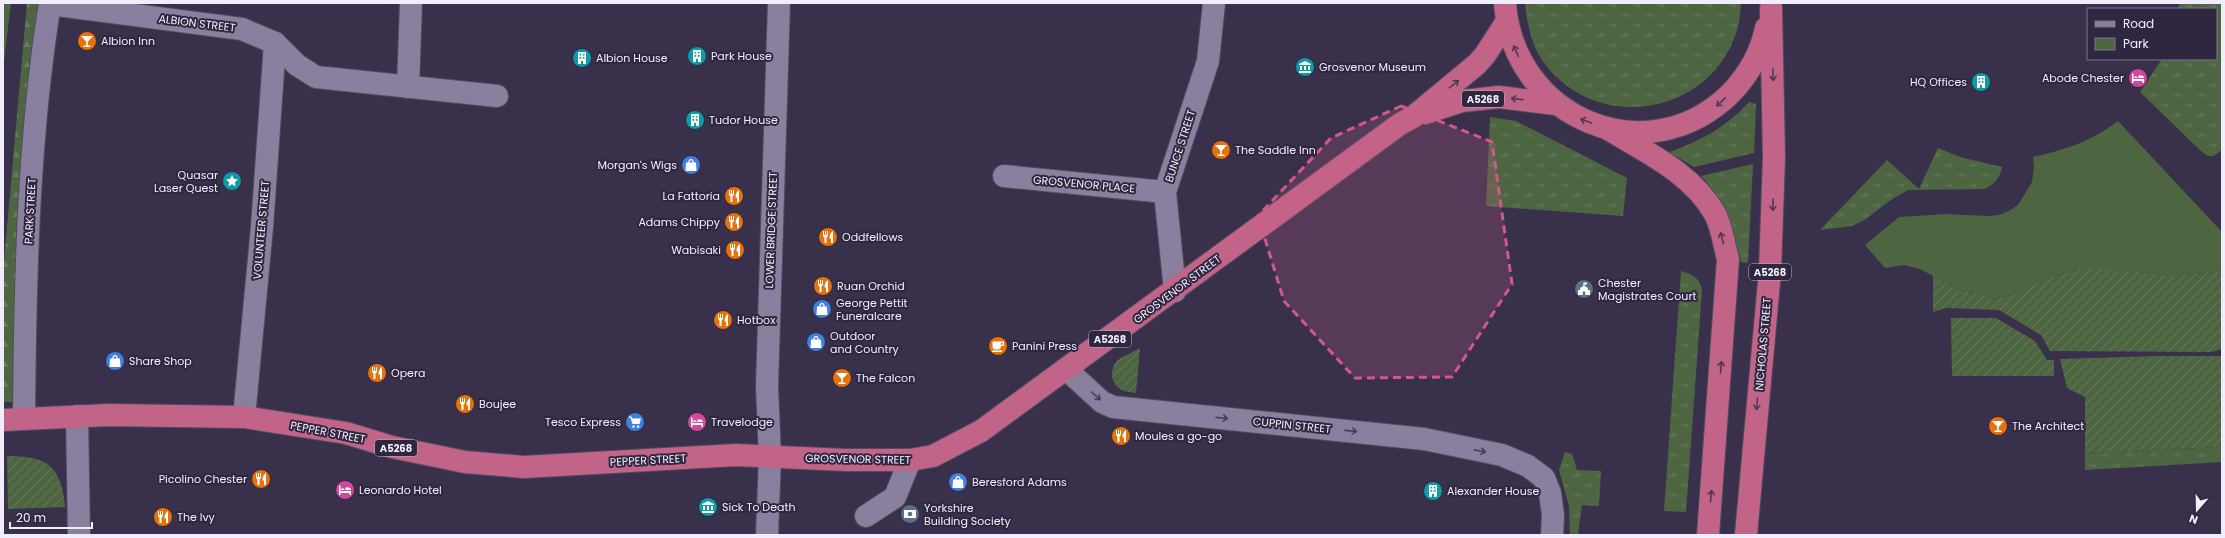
<svg xmlns="http://www.w3.org/2000/svg" width="2225" height="538" font-family="Poppins,sans-serif">
<style>
.grass{fill:url(#grass-tufts)}
.forest{fill:url(#forest-firs)}
.park{fill:#4e6542}
.garden{fill:url(#garden-furrows)}
.lines{fill:none;stroke-linecap:round;stroke-linejoin:round}
.pedestrian-casing{stroke:#524c61;stroke-width:24}
.minor-casing{stroke:#524c61;stroke-width:24}
.tertiary-casing{stroke:#524c61;stroke-width:24}
.trunk-casing{stroke:#524c61;stroke-width:24}
.pedestrian{stroke:#88809e;stroke-width:22}
.minor{stroke:#88809e;stroke-width:22}
.tertiary{stroke:#88809e;stroke-width:22}
.trunk{stroke:#c26488;stroke-width:22}
.oneway{stroke:#543652}
.oneway2{stroke:#453d58}
.marked{fill:#d0588c;fill-opacity:0.2;stroke:#d0588c;stroke-width:3;stroke-dasharray:8 5;stroke-linejoin:round}
.labels{text-anchor:middle;dominant-baseline:central;stroke-width:4;stroke-linejoin:round;paint-order:stroke}
.shield{fill:#2f2740;stroke:#b8b2c5;stroke-width:1}
.shield-label{font-size:10px;font-weight:bold;fill:#f2edfe}
.street-label{font-size:11px;fill:#f2edfe;stroke:#2f2740}
.poi-label{font-size:11px;fill:#f2edfe;stroke:#2f2740;text-anchor:start}
</style>
<defs>
<pattern id="grass-tufts" width="24" height="20" patternUnits="userSpaceOnUse"><rect width="24" height="20" fill="#4e6542"/><path d="M3 7l-1-3M5 7V3M7 7l1-3M15 17l-1-3M17 17v-4M19 17l1-3" fill="none" stroke="#687b5e"/></pattern>
<pattern id="forest-firs" width="22" height="20" patternUnits="userSpaceOnUse"><rect width="22" height="20" fill="#4e6542"/><path d="M5 1l3.5 6h-7zM16 11l3.5 6h-7z" fill="#687b5e"/></pattern>
<pattern id="garden-furrows" width="10" height="10" patternUnits="userSpaceOnUse"><rect width="10" height="10" fill="#4e6542"/><path d="M-1 1l2-2M0 10L10 0M9 11l2-2" fill="none" stroke="#687b5e"/></pattern>
</defs>
<rect width="100%" height="100%" fill="#39314b"/>
<!-- grass -->
<g class="grass">
<path d="M1525,3H1741C1740,12 1740,22 1737,30C1711,117 1594,135 1542,60C1531,44 1527,22 1525,3Z"/>
<path d="M2179,3H2222V150L2213,156H2208L2201,151L2140,92L2162,59H2216V9H2178Z"/>
<path d="M1749,102L1756,104L1754,153L1694,167L1669,152C1701,141 1726,127 1749,102Z"/>
<path d="M1490,117L1516,121L1627,178L1623,216L1486,206Z"/>
<path d="M1938,148L1960,157L2002,167C1999,179 1996,183 1985,189L1908,190L1889,201L1866,219L1852,226L1820,230L1887,160L1919,189Z"/>
<path d="M1753,164L1748,263L1741,262C1733,230 1725,200 1701,176Z"/>
<path d="M1681,271C1692,274 1700,278 1702,290L1686,512L1664,511Z"/>
<path d="M2222,447V462L2085,470V453Z"/>
<path d="M1565,452L1572,454L1577,470L1601,471L1599,506L1582,505L1578,534H1570L1569,506L1559,470Z"/>
</g>
<!-- forest -->
<path class="forest" d="M27,3H43L16,402H3V272Z"/>
<!-- park -->
<g class="park">
<path d="M3,3H11L3,70Z"/>
<path d="M2118,121L2222,232V271L2178,276L2115,269H2078L2042,280L2017,294L1992,299L1958,289L1920,269L1904,265L1885,268L1865,245L1899,217L1946,214L1988,216L1999,215L2009,211L2018,205L2032,182L2034,167L2033,157C2065,150 2092,141 2118,121Z"/>
</g>
<!-- garden -->
<g class="garden">
<path d="M2078,269H2115L2178,276L2222,271V349L2211,352L2050,351L2041,335L1999,310L1946,308L1933,312V275L1958,289L1993,299L2017,294L2042,280Z"/>
<path d="M1951,318H1996L2035,341L2047,360H2054V376H1952Z"/>
<path d="M1140,348L1136,393C1132,392 1127,392 1124,391C1111,386 1108,369 1118,360C1125,355 1133,352 1140,348Z"/>
<path d="M2157,356H2222V447L2085,453V397L2067,388L2060,359Z"/>
<path d="M7,456C48,456 61,466 65,507L8,509Z"/>
</g>
<g class="lines">
<defs>
<path id="pedestrian" d="M866,516L895,497L910,460"/>
<g id="minor">
<path d="M50,4L242,29L275,43L297,65L316,77L497,96"/>
<path d="M408,87L411,3"/>
<path d="M1004,176L1165,192"/>
<path d="M1175,291L1165,192L1208,61L1214,3"/>
<path d="M1067,370L1102,402L1113,407L1424,439L1502,455L1528,466L1544,478L1550,493L1553,515L1552,535"/>
<path d="M77,416L79,535"/>
<path d="M244,417L262,227L275,43"/>
<path d="M24,419C25,280 28,140 50,3"/>
</g>
<path id="tertiary" d="M767,535L770,457L767,386L779,3"/>
<g id="trunk">
<path d="M1505,3C1513,118 1647,176 1731,93C1749,74 1761,53 1766,28"/>
<path d="M1425,113L1462,101L1499,97L1556,104"/>
<path d="M1608,129C1647,153 1692,173 1715,214C1722,227 1724,245 1728,259L1708,535"/>
<path d="M3,420L109,415L244,417L346,433L392,447L465,462L524,467L736,455L846,460H910L933,456L981,431L1400,124L1413,117L1477,64L1485,55L1507,21"/>
<path d="M1746,535L1770,271L1774,157L1771,8"/>
</g>
</defs>
<!-- pedestrian casing -->
<use href="#pedestrian" class="pedestrian-casing"/>
<!-- minor casing -->
<use href="#minor" class="minor-casing"/>
<!-- tertiary casing -->
<use href="#tertiary" class="tertiary-casing"/>
<!-- trunk casing -->
<use href="#trunk" class="trunk-casing"/>
<!-- pedestrian -->
<use href="#pedestrian" class="pedestrian"/>
<!-- minor -->
<use href="#minor" class="minor"/>
<!-- tertiary -->
<use href="#tertiary" class="tertiary"/>
<!-- trunk -->
<use href="#trunk" class="trunk"/>
</g>
<!-- one-way arrows -->
<defs><path id="oneway-shaft" d="M-6 0H5M1.5-3L5.5 0L1.5 3" fill="none" stroke-width="1.6" stroke-linecap="round" stroke-linejoin="round"/></defs>
<g class="oneway">
<use href="#oneway-shaft" transform="translate(1516 51) rotate(-113)"/>
<use href="#oneway-shaft" transform="translate(1773 75) rotate(88)"/>
<use href="#oneway-shaft" transform="translate(1454 84) rotate(-39)"/>
<use href="#oneway-shaft" transform="translate(1517 99) rotate(-173)"/>
<use href="#oneway-shaft" transform="translate(1721 102) rotate(136)"/>
<use href="#oneway-shaft" transform="translate(1586 121) rotate(-160)"/>
<use href="#oneway-shaft" transform="translate(1773 205) rotate(92)"/>
<use href="#oneway-shaft" transform="translate(1722 238) rotate(-105)"/>
<use href="#oneway-shaft" transform="translate(1721 367) rotate(-85)"/>
<use href="#oneway-shaft" transform="translate(1757 404) rotate(95)"/>
<use href="#oneway-shaft" transform="translate(1711 496) rotate(-85)"/>
</g>
<g class="oneway2">
<use href="#oneway-shaft" transform="translate(1096 396) rotate(42)"/>
<use href="#oneway-shaft" transform="translate(1222 418) rotate(6)"/>
<use href="#oneway-shaft" transform="translate(1351 431) rotate(6)"/>
<use href="#oneway-shaft" transform="translate(1480 451) rotate(12)"/>
</g>
<!-- marked area -->
<path class="marked" d="M1401,106L1492,142L1512,284L1452,377L1355,378L1284,301L1258,216L1331,138Z"/>
<!-- icons -->
<defs>
<symbol id="bar-disc" viewBox="-11 -11 22 22"><circle r="9.5" fill="#e8710a" stroke="#2f2740"/><path d="M-6-5H6L.8 .8V4.5H3.5V6h-7V4.5H-.8V.8Z" fill="#fff"/></symbol>
<symbol id="building-disc" viewBox="-11 -11 22 22"><circle r="9.5" fill="#0f9aa8" stroke="#2f2740"/><path d="M-4-6H4V6H1V3H-1V6H-4ZM-2.5-4.3h1.7v1.8h-1.7ZM.8-4.3h1.7v1.8H.8ZM-2.5-1h1.7V.8h-1.7ZM.8-1h1.7V.8H.8Z" fill="#fff"/></symbol>
<symbol id="museum-disc" viewBox="-11 -11 22 22"><circle r="9.5" fill="#0f9aa8" stroke="#2f2740"/><path d="M0-6L6-3V-2H-6V-3ZM-5-1h2V3h-2ZM-1-1h2V3h-2ZM3-1h2V3H3ZM-6 4H6V6H-6Z" fill="#fff"/></symbol>
<symbol id="hotel-disc" viewBox="-11 -11 22 22"><circle r="9.5" fill="#d1479c" stroke="#2f2740"/><path d="M-6-4.5h1.5V1H6V5H4.5V3h-9V5H-6ZM-4 0a1.8 1.8 0 1 1 3.6 0ZM.5 0V-2.5h3Q6-2.5 6 0Z" fill="#fff"/></symbol>
<symbol id="shop-disc" viewBox="-11 -11 22 22"><circle r="9.5" fill="#3f7fe0" stroke="#2f2740"/><path d="M-5-2.5h2.3a2.7 3.5 0 0 1 5.4 0H5L5.5 6h-11ZM-1.5-2.5h3a1.5 2.3 0 0 0-3 0Z" fill="#fff"/></symbol>
<symbol id="sight-disc" viewBox="-11 -11 22 22"><circle r="9.5" fill="#0f9aa8" stroke="#2f2740"/><path d="M0-6L1.8-2.2L6-1.7L2.9 1.2L3.7 5.4L0 3.3L-3.7 5.4L-2.9 1.2L-6-1.7L-1.8-2.2Z" fill="#fff"/></symbol>
<symbol id="restaurant-disc" viewBox="-11 -11 22 22"><circle r="9.5" fill="#e8710a" stroke="#2f2740"/><path d="M-5-6h1v4h1v-4h1v4h1v-4h1v5L-1.5 .5V6h-2V.5L-5-1ZM5-6V6H3V1.5H1.5Q1.5-4 5-6Z" fill="#fff"/></symbol>
<symbol id="civic-disc" viewBox="-11 -11 22 22"><circle r="9.5" fill="#5c6f8a" stroke="#2f2740"/><path d="M-.6-6.5H3V-4.5H.6V-3L4-1V1h2V6H-6V1h2V-1L-.6-3ZM-1.2 2.5V6h2.4V2.5Z" fill="#fff"/></symbol>
<symbol id="cafe-disc" viewBox="-11 -11 22 22"><circle r="9.5" fill="#e8710a" stroke="#2f2740"/><path d="M-5.5-4.5H6V0H3Q3 3.5 0 3.5H-2.5Q-5.5 3.5-5.5 0ZM3-3.2v2h1.7v-2ZM-6 4.5H4V6H-6Z" fill="#fff"/></symbol>
<symbol id="supermarket-disc" viewBox="-11 -11 22 22"><circle r="9.5" fill="#3f7fe0" stroke="#2f2740"/><path d="M-6-5.5h2.5l.6 2H6L4.5 2H-2.5L-4.4-4H-6ZM-1.5 3.2a1.3 1.3 0 1 0 .1 0ZM3 3.2a1.3 1.3 0 1 0 .1 0Z" fill="#fff"/></symbol>
<symbol id="bank-disc" viewBox="-11 -11 22 22"><circle r="9.5" fill="#5c6f8a" stroke="#2f2740"/><path d="M-6-4H6V4H-6ZM0-2.3a2.3 2.3 0 1 0 0 4.6a2.3 2.3 0 1 0 0-4.6Z" fill="#fff"/></symbol>
</defs>
<g fill-rule="evenodd">
<use href="#bar-disc" x="76" y="30" width="22" height="22"/>
<use href="#building-disc" x="686" y="45" width="22" height="22"/>
<use href="#building-disc" x="571" y="47" width="22" height="22"/>
<use href="#museum-disc" x="1294" y="56" width="22" height="22"/>
<use href="#hotel-disc" x="2127" y="67" width="22" height="22"/>
<use href="#building-disc" x="1970" y="71" width="22" height="22"/>
<use href="#building-disc" x="684" y="109" width="22" height="22"/>
<use href="#bar-disc" x="1210" y="139" width="22" height="22"/>
<use href="#shop-disc" x="680" y="154" width="22" height="22"/>
<use href="#sight-disc" x="221" y="170" width="22" height="22"/>
<use href="#restaurant-disc" x="723" y="185" width="22" height="22"/>
<use href="#restaurant-disc" x="723" y="211" width="22" height="22"/>
<use href="#restaurant-disc" x="817" y="226" width="22" height="22"/>
<use href="#restaurant-disc" x="724" y="239" width="22" height="22"/>
<use href="#restaurant-disc" x="812" y="275" width="22" height="22"/>
<use href="#civic-disc" x="1573" y="278" width="22" height="22"/>
<use href="#shop-disc" x="811" y="298" width="22" height="22"/>
<use href="#restaurant-disc" x="712" y="309" width="22" height="22"/>
<use href="#shop-disc" x="805" y="331" width="22" height="22"/>
<use href="#cafe-disc" x="987" y="335" width="22" height="22"/>
<use href="#shop-disc" x="104" y="350" width="22" height="22"/>
<use href="#restaurant-disc" x="366" y="362" width="22" height="22"/>
<use href="#bar-disc" x="831" y="367" width="22" height="22"/>
<use href="#restaurant-disc" x="454" y="393" width="22" height="22"/>
<use href="#supermarket-disc" x="624" y="411" width="22" height="22"/>
<use href="#hotel-disc" x="686" y="411" width="22" height="22"/>
<use href="#bar-disc" x="1987" y="415" width="22" height="22"/>
<use href="#restaurant-disc" x="1110" y="425" width="22" height="22"/>
<use href="#restaurant-disc" x="250" y="468" width="22" height="22"/>
<use href="#shop-disc" x="947" y="471" width="22" height="22"/>
<use href="#hotel-disc" x="334" y="479" width="22" height="22"/>
<use href="#building-disc" x="1422" y="480" width="22" height="22"/>
<use href="#museum-disc" x="697" y="496" width="22" height="22"/>
<use href="#bank-disc" x="899" y="503" width="22" height="22"/>
<use href="#restaurant-disc" x="152" y="506" width="22" height="22"/>
</g>
<g class="labels">
<!-- shield labels -->
<g class="shield">
<rect x="1462" y="91" width="42" height="16" rx="3"/>
<rect x="1749" y="264" width="42" height="16" rx="3"/>
<rect x="1089" y="331" width="42" height="16" rx="3"/>
<rect x="375" y="440" width="42" height="16" rx="3"/>
</g>
<g class="shield-label">
<text x="1483" y="99">A5268</text>
<text x="1770" y="272">A5268</text>
<text x="1110" y="339">A5268</text>
<text x="396" y="448">A5268</text>
</g>
<!-- street labels -->
<g class="street-label">
<text transform="translate(197 23) rotate(7)">ALBION STREET</text>
<text transform="translate(1180 146) rotate(-72)">BUNCE STREET</text>
<text transform="translate(1084 184) rotate(5)">GROSVENOR PLACE</text>
<text transform="translate(30 211) rotate(-87)">PARK STREET</text>
<text transform="translate(261 230) rotate(-85)">VOLUNTEER STREET</text>
<text transform="translate(771 230) rotate(-88)">LOWER BRIDGE STREET</text>
<text transform="translate(1177 289) rotate(-37)">GROSVENOR STREET</text>
<text transform="translate(1763 344) rotate(-85)">NICHOLAS STREET</text>
<text transform="translate(1292 425) rotate(6)">CUPPIN STREET</text>
<text transform="translate(328 432) rotate(11)">PEPPER STREET</text>
<text transform="translate(858 459) rotate(1)">GROSVENOR STREET</text>
<text transform="translate(648 460) rotate(-3)">PEPPER STREET</text>
</g>
<!-- poi labels -->
<g class="poi-label">
<text x="101" y="41">Albion Inn</text>
<text x="711" y="56">Park House</text>
<text x="596" y="58">Albion House</text>
<text x="1319" y="67">Grosvenor Museum</text>
<text x="2124" y="78" text-anchor="end">Abode Chester</text>
<text x="1967" y="82" text-anchor="end">HQ Offices</text>
<text x="709" y="120">Tudor House</text>
<text x="1235" y="150">The Saddle Inn</text>
<text x="677" y="165" text-anchor="end">Morgan's Wigs</text>
<text x="218" y="175" text-anchor="end">Quasar<tspan x="218" dy="13">Laser Quest</tspan></text>
<text x="720" y="196" text-anchor="end">La Fattoria</text>
<text x="720" y="222" text-anchor="end">Adams Chippy</text>
<text x="842" y="237">Oddfellows</text>
<text x="721" y="250" text-anchor="end">Wabisaki</text>
<text x="1598" y="283">Chester<tspan x="1598" dy="13">Magistrates Court</tspan></text>
<text x="837" y="286">Ruan Orchid</text>
<text x="836" y="303">George Pettit<tspan x="836" dy="13">Funeralcare</tspan></text>
<text x="737" y="320">Hotbox</text>
<text x="830" y="336">Outdoor<tspan x="830" dy="13">and Country</tspan></text>
<text x="1012" y="346">Panini Press</text>
<text x="129" y="361">Share Shop</text>
<text x="391" y="373">Opera</text>
<text x="856" y="378">The Falcon</text>
<text x="479" y="404">Boujee</text>
<text x="621" y="422" text-anchor="end">Tesco Express</text>
<text x="711" y="422">Travelodge</text>
<text x="2012" y="426">The Architect</text>
<text x="1135" y="436">Moules a go-go</text>
<text x="247" y="479" text-anchor="end">Picolino Chester</text>
<text x="972" y="482">Beresford Adams</text>
<text x="359" y="490">Leonardo Hotel</text>
<text x="1447" y="491">Alexander House</text>
<text x="722" y="507">Sick To Death</text>
<text x="924" y="508">Yorkshire<tspan x="924" dy="13">Building Society</tspan></text>
<text x="177" y="517">The Ivy</text>
</g>
</g>
<!-- border -->
<rect width="2225" height="538" fill="none" stroke="#f2edfe" stroke-width="8"/>
<!-- legend -->
<rect x="2087" y="8" width="130" height="52" fill="#2f2740" stroke="#7d768c"/>
<rect x="2095" y="21" width="20" height="6" fill="#88809e" stroke="#7d768c"/>
<text x="2123" y="28" font-size="12" fill="#f2edfe">Road</text>
<rect x="2095" y="38" width="20" height="12" fill="#4e6542" stroke="#7d768c"/>
<text x="2123" y="48" font-size="12" fill="#f2edfe">Park</text>
<!-- north arrow -->
<g transform="translate(2197 510) rotate(200)" stroke="#2f2740" stroke-width="3" paint-order="stroke">
<path d="M0-3L7 15L0 10L-7 15Z" fill="#f2edfe"/>
<text y="-6" font-size="11" font-weight="bold" text-anchor="middle" fill="#f2edfe">N</text>
</g>
<!-- scale -->
<path d="M10 522v6h82v-6" fill="none" stroke="#f2edfe" stroke-width="2"/>
<text x="16" y="522" font-size="12" fill="#f2edfe" stroke="#2f2740" stroke-width="3" paint-order="stroke">20 m</text>
</svg>
